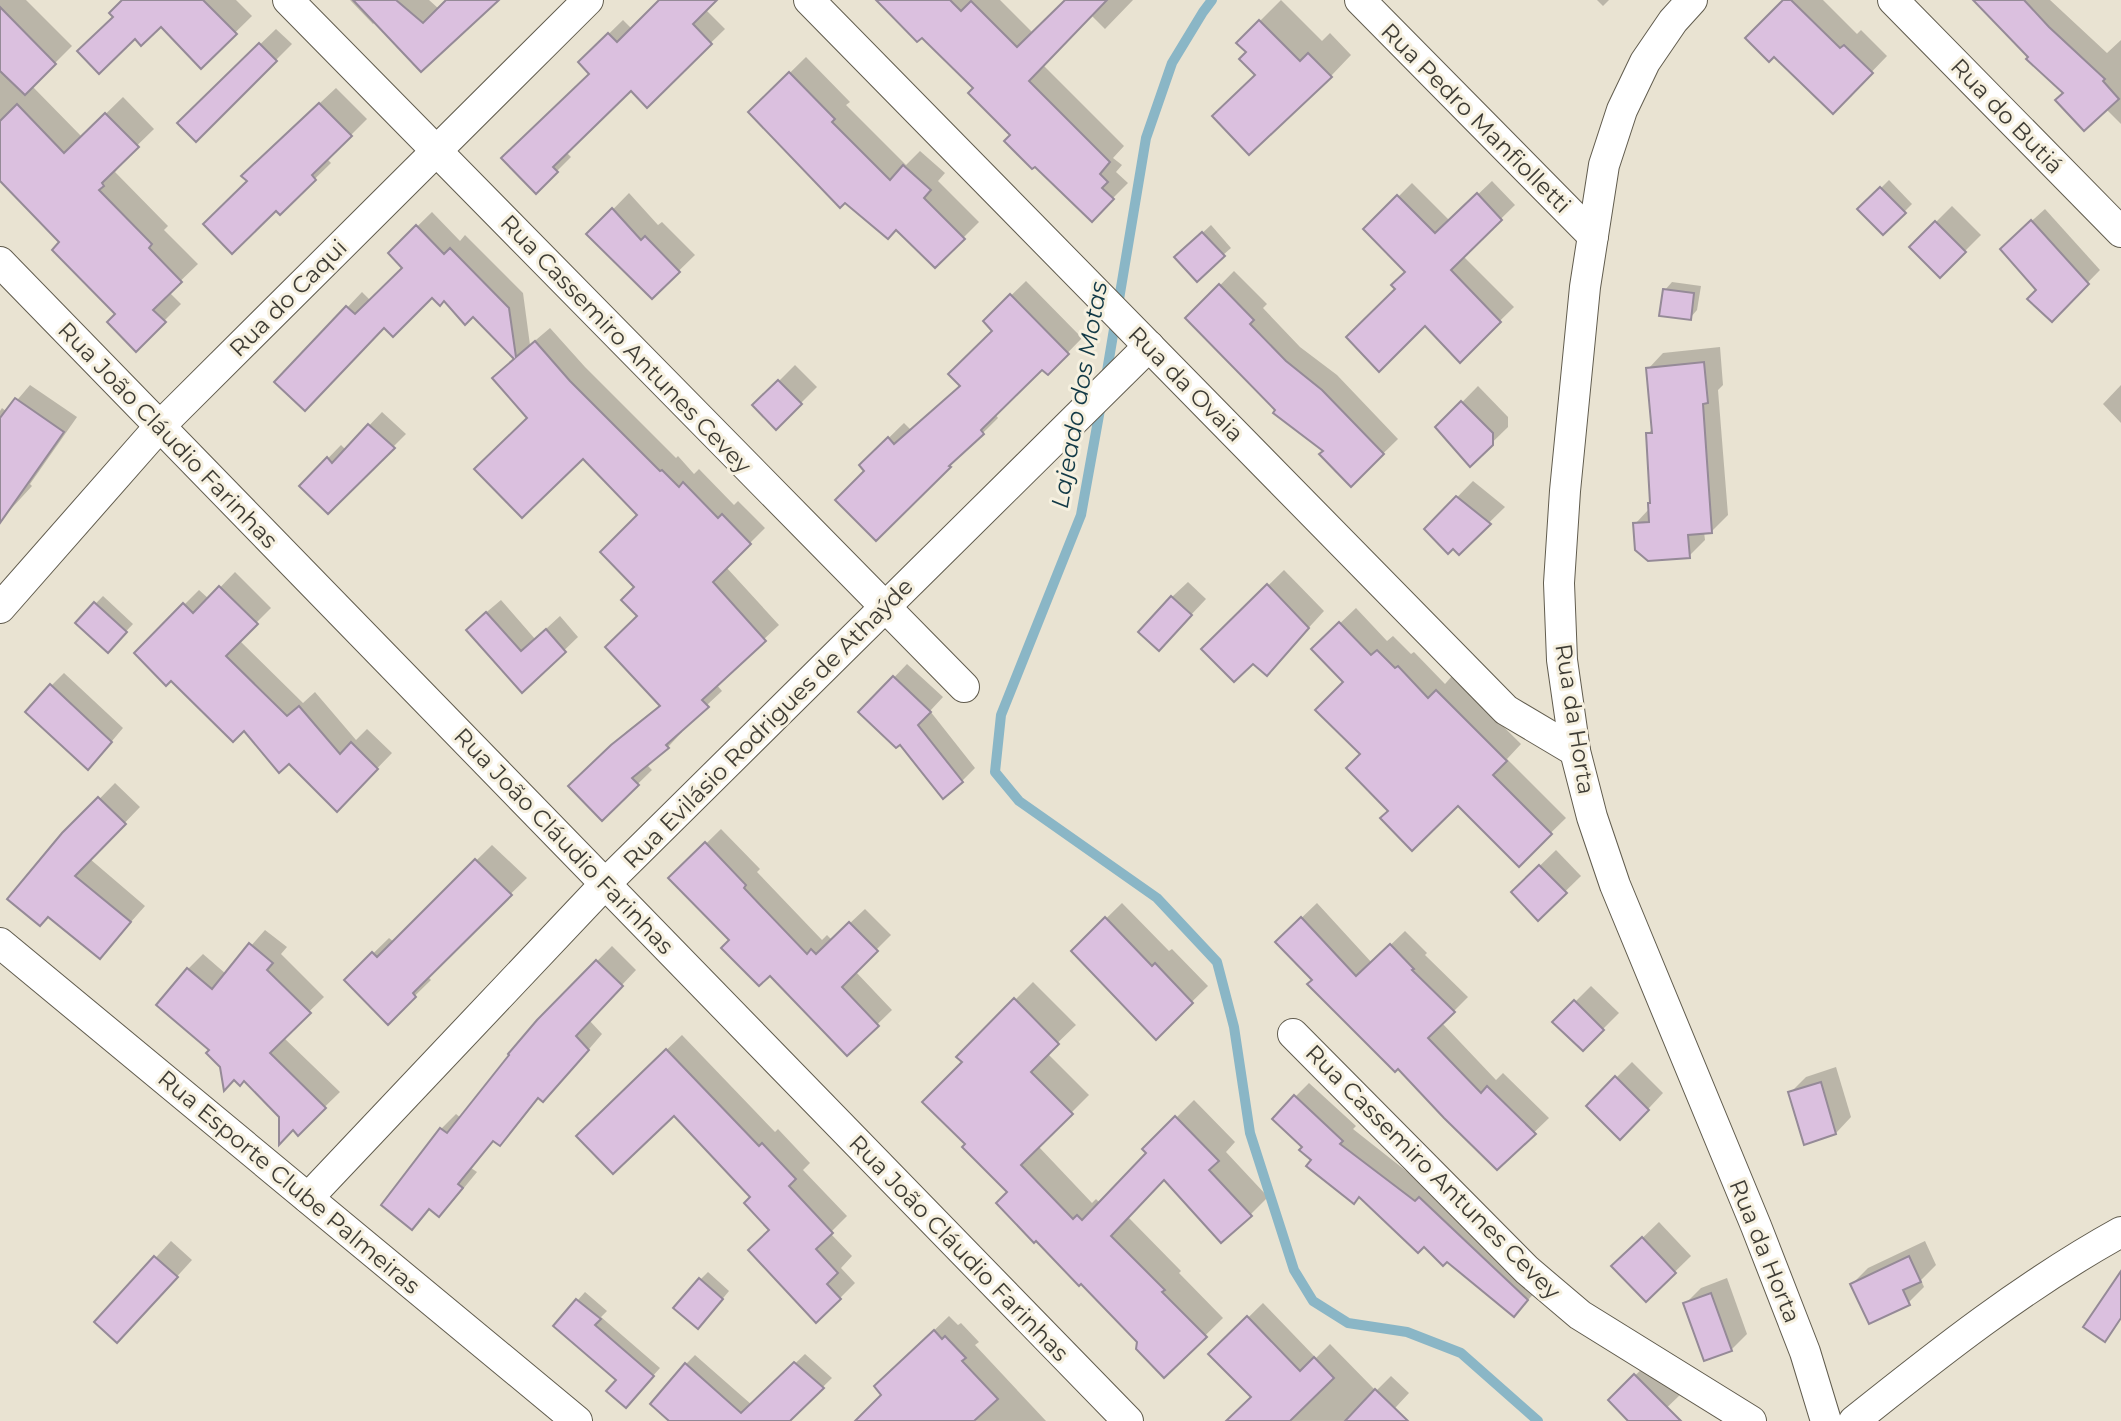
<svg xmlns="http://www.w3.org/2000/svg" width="2121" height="1421" font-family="Montserrat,sans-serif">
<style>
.shadow{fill:#0003}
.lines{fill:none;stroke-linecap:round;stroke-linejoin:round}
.stream{stroke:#8ab6c6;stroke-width:10}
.building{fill:#dbc0df;stroke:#958a97;stroke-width:2}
.minor-casing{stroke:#615c4e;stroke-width:32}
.minor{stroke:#fff;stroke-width:30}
.labels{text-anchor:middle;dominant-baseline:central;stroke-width:6;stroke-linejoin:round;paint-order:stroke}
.street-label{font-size:23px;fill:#3e3c35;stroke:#f6f0df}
.water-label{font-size:24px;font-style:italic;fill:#113946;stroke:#f6f0df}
</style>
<rect width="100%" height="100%" fill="#e9e3d2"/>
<!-- shadow -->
<g class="shadow">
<path d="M0,0H26L72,46L32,86L82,137L123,97L154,129L117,165L119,167L115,172L168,226L164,230L198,264L169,292L181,304L136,349L117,314L106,263L0,179Z"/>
<path d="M124,0H236L252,16L201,66L161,24L115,17Z"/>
<path d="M350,0H429L439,9L448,0H496L421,69L376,21L373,24Z"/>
<path d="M662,0H715L705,9L725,29L647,105L631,88L566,152L571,157L536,192L591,73L580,62L623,20L632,29Z"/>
<path d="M878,0H1000L1033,33L1067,0H1133L1105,29L1091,15L1043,65L1124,146L1113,158L1122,165L1116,172L1128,183L1107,204L1035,164L975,88L922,35Z"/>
<path d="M1281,0L1322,41L1330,33L1351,55L1331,76L1257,74L1248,52L1238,43Z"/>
<path d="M1597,0H1609L1603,6Z"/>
<path d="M1786,0H1823L1857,34L1861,30L1887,56L1833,112Z"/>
<path d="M2000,0H2050L2107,53L2121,40V124L2105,108L2065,92L2031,57Z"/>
<path d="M276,29L292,44L196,140L179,123Z"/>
<path d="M806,57L850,102L846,105L906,165L920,151L945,173L938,181L979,222L935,266L897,228L845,200L750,112Z"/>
<path d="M336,88L367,119L327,159L331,163L280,213L249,181L259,160Z"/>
<path d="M1889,180L1912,204L1883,233L1860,209Z"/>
<path d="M1492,181L1515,205L1463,256L1514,307L1460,360L1397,289L1407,271L1366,229L1412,183L1450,221Z"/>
<path d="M629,193L658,225L662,222L695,255L652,297L589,234Z"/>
<path d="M1952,206L1981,235L1940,276L1911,247Z"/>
<path d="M2045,209L2100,270L2051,320L2015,236Z"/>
<path d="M432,212L460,241L465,235L523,293L530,345L550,328L585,367L676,458L678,456L694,474L699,469L734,505L738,501L765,528L726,567L779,625L716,684L722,691L680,730L682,732L668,747L646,764L652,770L602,819L571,786L627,731L661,704L639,616L637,587L640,515L583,457L530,417L516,358L473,315L444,299L432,296L277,382L362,292L371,301L405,268L390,253Z"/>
<path d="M1211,225L1231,248L1223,255L1184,250Z"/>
<path d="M1234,271L1267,304L1263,308L1300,347L1337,375L1398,439L1351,485L1325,450L1277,410L1188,318Z"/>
<path d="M1026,281L1082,338L1048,373L1042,367L995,414L998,418L876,539L867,471L861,465L904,423L911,430L961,385L994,331L985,321Z"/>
<path d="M1672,282L1701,286L1697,310L1690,318L1665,290Z"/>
<path d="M1720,347L1723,385L1718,390L1728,515L1712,531L1704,532L1705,540L1689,556L1635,524L1650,508L1652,501L1648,434L1653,428L1648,369L1663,353Z"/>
<path d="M795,365L817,387L776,428L755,405Z"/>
<path d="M30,385L77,417L30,484L32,486L0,521V411L2,408L7,412Z"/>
<path d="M2121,385V423L2103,404Z"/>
<path d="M1478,386L1508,417V427L1470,464L1438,427Z"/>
<path d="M382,412L406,434L328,512L301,486L341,445L346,450Z"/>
<path d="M1473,481L1505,507L1459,552L1426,529Z"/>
<path d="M1284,570L1324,611L1282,657L1253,661L1203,649Z"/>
<path d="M235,572L271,608L239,640L303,703L315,692L356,740L367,729L392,753L337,810L289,762L136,653L199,590L209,599Z"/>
<path d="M1188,582L1206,599L1174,633L1172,597Z"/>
<path d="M103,596L133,624L115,643L78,622Z"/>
<path d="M501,600L535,639L560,616L578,637L522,691L482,616Z"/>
<path d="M1356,608L1387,641L1393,636L1411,654L1414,652L1445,684L1452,676L1521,744L1507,759L1566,818L1519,864L1458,803L1390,811L1362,754L1346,682L1313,649Z"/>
<path d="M907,664L943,697L930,711L975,768L962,781L900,742L861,712Z"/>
<path d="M64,673L123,728L101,754L51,686Z"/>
<path d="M115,783L140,807L90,859L145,906L100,957L49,915L64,835Z"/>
<path d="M721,829L760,869L757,872L822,940L827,935L832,940L865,909L891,935L855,971L892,1010L847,1054L770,973L732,940L671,878Z"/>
<path d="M492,845L527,878L427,976L431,980L388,1022L346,980L389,938L394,942Z"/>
<path d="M1556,850L1581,876L1538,918L1513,892Z"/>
<path d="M1122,903L1169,951L1172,949L1208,986L1156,1037L1073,951Z"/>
<path d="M1317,903L1372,963L1405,931L1427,953L1425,955L1468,997L1442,1023L1496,1080L1503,1073L1549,1118L1497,1168L1314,980L1292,927Z"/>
<path d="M265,930L287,947L281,954L324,997L283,1037L340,1092L298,1133L244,1079L222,1066L211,1050L188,969L203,954L226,974Z"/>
<path d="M612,946L636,970L589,1020L602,1034L558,1085L540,1097L514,1129L500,1144L494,1140L471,1168L477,1172L454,1200L439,1215L430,1208L412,1227L441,1129L456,1114L461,1118L538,1021Z"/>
<path d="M1033,982L1076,1025L1047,1053L1089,1095L1038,1146L1092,1203L1096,1199L1100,1203L1149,1153L1145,1149L1194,1100L1235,1142L1226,1152L1268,1197L1250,1215L1165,1178L1128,1217L1181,1271L1179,1273L1223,1318L1164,1376L1139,1342L967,1144L964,1062L958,1057Z"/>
<path d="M1591,986L1619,1013L1583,1049L1555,1022Z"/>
<path d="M682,1035L775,1132L778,1129L810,1163L803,1170L847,1216L830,1233L852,1256L841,1268L855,1283L840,1298L771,1230L752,1196L675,1114L593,1121Z"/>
<path d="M1632,1062L1663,1093L1636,1122L1588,1106Z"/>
<path d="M1836,1067L1851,1117L1836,1133L1790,1093L1806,1077Z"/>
<path d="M1309,1083L1356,1126L1353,1129L1429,1189L1541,1286L1527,1301L1447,1259L1424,1245L1313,1160L1304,1147L1295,1097Z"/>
<path d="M1659,1222L1691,1256L1646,1300L1629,1251Z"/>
<path d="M171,1241L192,1260L133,1325L97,1322Z"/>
<path d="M1925,1241L1936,1265L1921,1280L1924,1287L1908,1303L1852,1284L1868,1268Z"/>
<path d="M708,1272L729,1291L705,1320L700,1280Z"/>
<path d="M1727,1278L1747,1334L1731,1350L1685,1304L1701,1288Z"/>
<path d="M585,1292L607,1311L601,1317L660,1368L633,1398L618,1380L555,1326Z"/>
<path d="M1263,1303L1316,1358L1330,1344L1376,1391L1391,1376L1409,1393L1383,1421H1228L1253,1397L1211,1354Z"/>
<path d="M949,1316L958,1325L961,1323L979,1342L975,1345L1046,1421H861L884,1395L891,1372Z"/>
<path d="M805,1354L832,1378L788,1421H671L686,1364L695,1355L752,1405Z"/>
<path d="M1651,1360L1683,1392L1653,1421H1631L1610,1400Z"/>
</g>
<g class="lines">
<!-- stream -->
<g class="stream">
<path d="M1106,377L1146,138L1172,63L1203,12L1212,0"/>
<path d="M1101,404L1081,515L1001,715L995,772L1019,801L1157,898L1217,962L1234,1027L1250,1133L1294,1270L1313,1301L1348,1323L1407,1332L1461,1353L1538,1421"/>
</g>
</g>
<!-- building -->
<g class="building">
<path d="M122,0H203L237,34L201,69L161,27L141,46L135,39L99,74L77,51L113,17L109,13Z"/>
<path d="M353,0H396L423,23L446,0H499L421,72Z"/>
<path d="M659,0H717L693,24L712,44L647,108L631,91L553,167L558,172L536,194L501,158L589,74L578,62L608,33L617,42Z"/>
<path d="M876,0H950L961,11L971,1L1017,47L1065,0H1107L1029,81L1110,162L1100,174L1108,182L1102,188L1114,199L1092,222L1035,167L1032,169L1004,141L1010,135L968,93L973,88L922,38L917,42Z"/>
<path d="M1783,0H1791L1840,48L1844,45L1873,73L1833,114L1774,57L1769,62L1745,38Z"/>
<path d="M1973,0H2024L2049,27L2105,79L2103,81L2119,99L2084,131L2055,100L2063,93L2026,59L2028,57Z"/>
<path d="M0,7L56,64L25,95L0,71Z"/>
<path d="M1259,20L1300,61L1308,53L1332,77L1249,155L1212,116L1255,75L1239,59L1246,52L1236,43Z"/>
<path d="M259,43L277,61L196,142L177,123Z"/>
<path d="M789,72L835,119L832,122L890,180L903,165L931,190L924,198L965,239L935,268L896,230L888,239L845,203L840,208L748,112Z"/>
<path d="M319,103L352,136L312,175L316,180L280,215L276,211L232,254L203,224L247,181L241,176Z"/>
<path d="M17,104L64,153L105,113L139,147L102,183L104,186L99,190L152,244L149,248L182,282L153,310L166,322L136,352L107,322L115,314L52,250L59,242L0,181V121Z"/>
<path d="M1880,187L1906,213L1883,235L1857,209Z"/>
<path d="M1477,193L1502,220L1451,270L1501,322L1460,363L1425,326L1379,372L1346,337L1395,289L1391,285L1405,272L1363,229L1397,195L1435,233Z"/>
<path d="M612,208L641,240L645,236L680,272L652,299L586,234Z"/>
<path d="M2031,220L2089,284L2052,322L2027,299L2036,290L2000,249Z"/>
<path d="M1935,221L1966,252L1940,278L1909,247Z"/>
<path d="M416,225L444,254L450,248L509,308L516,357L535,341L570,381L660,471L662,470L679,487L683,482L718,518L722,514L751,544L713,582L766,641L702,700L709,707L666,745L669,748L632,778L639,785L602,821L568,786L611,745L660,706L605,647L637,616L621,600L634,587L600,552L637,515L583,459L522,518L474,469L527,418L492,378L514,359L473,317L465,325L444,301L440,306L432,298L393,337L384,328L305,411L274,382L346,306L355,314L402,268L388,253Z"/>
<path d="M1202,232L1225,256L1197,282L1174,257Z"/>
<path d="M1219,284L1254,320L1250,324L1286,361L1322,390L1384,454L1351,487L1319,454L1323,451L1273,413L1275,410L1185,318Z"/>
<path d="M1663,289L1694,293L1691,320L1659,316Z"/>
<path d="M1010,294L1069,354L1048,375L1042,370L981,430L984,434L949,466L951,467L876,541L835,500L864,471L859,465L888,437L894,444L960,386L948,374L992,331L983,321Z"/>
<path d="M1704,362L1708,403L1703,404L1712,533L1688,535L1690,558L1648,561L1635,550L1633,523L1649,522L1648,503H1650L1646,433H1652L1646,368Z"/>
<path d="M778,380L802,404L776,430L752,405Z"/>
<path d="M15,398L64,432L0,523V418Z"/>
<path d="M1461,401L1493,433V445L1470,467L1435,427Z"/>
<path d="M368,424L395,448L328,514L299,486L327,457L332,463Z"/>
<path d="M1456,496L1491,524L1459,555L1453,549L1448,554L1424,529Z"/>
<path d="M1267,584L1309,628L1267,676L1253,664L1234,682L1201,649Z"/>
<path d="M219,586L258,624L226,656L287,716L299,706L340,754L351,742L378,769L337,812L289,764L279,773L244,731L233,742L171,681L166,686L134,653L183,603L193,613Z"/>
<path d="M1171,596L1192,615L1159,651L1138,632Z"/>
<path d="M94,602L127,632L108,653L75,623Z"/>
<path d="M486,612L521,651L546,629L566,652L522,693L466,630Z"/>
<path d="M1339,622L1371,655L1377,650L1395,668L1398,666L1428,698L1436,690L1507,761L1493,775L1552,834L1519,867L1458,806L1412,851L1380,818L1388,811L1346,768L1360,754L1315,710L1343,682L1311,649Z"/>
<path d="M893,676L931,712L918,725L963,782L943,799L900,745L896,748L858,712Z"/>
<path d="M50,684L112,742L88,770L25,712Z"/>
<path d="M98,797L126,824L75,876L131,922L100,959L48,917L40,926L7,899L62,833Z"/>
<path d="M705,842L746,885L744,888L807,954L811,949L816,954L849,922L878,951L842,987L879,1026L847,1056L770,976L759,986L721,948L729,940L668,878Z"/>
<path d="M475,859L512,895L413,993L416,997L388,1025L344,980L372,952L377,957Z"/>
<path d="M1539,865L1567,893L1538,921L1511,892Z"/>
<path d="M1105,917L1152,966L1155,963L1193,1003L1156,1040L1071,951Z"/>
<path d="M1301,917L1356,976L1390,944L1414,969L1412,970L1455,1012L1428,1038L1481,1093L1487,1086L1536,1134L1497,1170L1444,1118L1398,1069L1395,1072L1307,984L1312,980L1275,942Z"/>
<path d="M249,943L273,963L267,970L311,1013L270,1053L326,1108L298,1136L293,1130L279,1145V1117L244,1081L240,1086L234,1080L224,1091L220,1067L206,1053L209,1050L156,1005L187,968L212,989Z"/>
<path d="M596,960L623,986L576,1036L589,1050L543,1102L538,1098L500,1146L493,1141L458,1184L463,1188L439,1217L429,1209L412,1230L381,1205L440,1128L447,1133L509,1055L508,1054L537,1020Z"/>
<path d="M1014,998L1059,1044L1031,1072L1073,1114L1021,1165L1073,1219L1077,1215L1082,1220L1146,1153L1142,1149L1175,1116L1219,1161L1209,1170L1252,1216L1221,1243L1164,1180L1111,1236L1165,1290L1162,1292L1207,1337L1164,1378L1136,1349L1137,1342L1081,1284L1079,1286L1036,1241L1034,1243L996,1203L1007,1192L962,1147L965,1144L922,1102L962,1062L956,1057Z"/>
<path d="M1574,1000L1604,1030L1583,1051L1552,1022Z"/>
<path d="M666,1049L759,1146L762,1143L796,1179L789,1186L833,1233L816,1249L838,1273L827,1284L841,1299L816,1323L748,1250L769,1230L744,1203L750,1197L674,1116L613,1174L576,1136Z"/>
<path d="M1615,1076L1649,1110L1620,1140L1586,1106Z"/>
<path d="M1821,1082L1836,1134L1804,1145L1788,1092Z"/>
<path d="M1294,1095L1343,1141L1340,1144L1415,1201L1419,1197L1528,1300L1514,1317L1447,1262L1443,1266L1424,1247L1418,1253L1359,1197L1354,1204L1306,1166L1311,1160L1299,1150L1302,1147L1272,1119Z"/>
<path d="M1642,1237L1676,1273L1646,1302L1611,1266Z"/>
<path d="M154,1256L178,1277L117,1343L94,1322Z"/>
<path d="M1909,1256L1921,1282L1903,1290L1910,1305L1869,1324L1850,1284Z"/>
<path d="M2121,1271V1318L2105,1342L2083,1327Z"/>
<path d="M699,1278L723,1299L698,1329L673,1308Z"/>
<path d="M1711,1293L1732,1351L1704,1361L1683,1303Z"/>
<path d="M576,1299L601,1319L595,1325L654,1376L626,1408L606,1391L616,1380L553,1326Z"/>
<path d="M1247,1316L1300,1371L1314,1357L1334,1378L1290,1421H1226L1251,1397L1208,1354Z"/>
<path d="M934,1330L942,1339L945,1336L966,1358L962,1361L998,1399L974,1421H855L881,1395L874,1386Z"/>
<path d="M794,1362L824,1388L790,1421H669L650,1404L685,1363L741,1413Z"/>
<path d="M1634,1374L1681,1421H1628L1608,1400Z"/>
<path d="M1375,1389L1408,1421H1345Z"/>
</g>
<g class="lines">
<defs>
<g id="minor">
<path d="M288,0L964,687"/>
<path d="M809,0L1506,710L1575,751"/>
<path d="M1360,0L1593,236"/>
<path d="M1692,0L1673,21L1645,62L1622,110L1604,165L1585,287L1565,491L1559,583L1562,660L1575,751L1592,817L1615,885L1756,1226L1805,1352L1826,1421"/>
<path d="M1893,0L2121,232"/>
<path d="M0,262L1128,1421"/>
<path d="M0,608L160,426L588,0"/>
<path d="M0,943L577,1421"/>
<path d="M1293,1034L1527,1270L1580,1315L1751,1421"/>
<path d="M308,1198L605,884L1149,346"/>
<path d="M1854,1421C1939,1353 2025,1285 2121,1232"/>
</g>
</defs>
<!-- minor casing -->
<use href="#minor" class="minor-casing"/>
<!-- minor -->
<use href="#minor" class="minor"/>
</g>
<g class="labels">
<!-- street labels -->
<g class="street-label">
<text transform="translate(2007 116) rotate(46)">Rua do Butiá</text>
<text transform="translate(1476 118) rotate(45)">Rua Pedro Manfiolletti</text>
<text transform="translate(288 298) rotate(-45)">Rua do Caqui</text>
<text transform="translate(626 344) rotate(46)">Rua Cassemiro Antunes Cevey</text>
<text transform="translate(1186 384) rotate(45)">Rua da Ovaia</text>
<text transform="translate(168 435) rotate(46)">Rua João Cláudio Farinhas</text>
<text transform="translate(1575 719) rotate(81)">Rua da Horta</text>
<text transform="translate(768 723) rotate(-45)">Rua Evilásio Rodrigues de Athaýde</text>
<text transform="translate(564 841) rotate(46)">Rua João Cláudio Farinhas</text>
<text transform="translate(1433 1172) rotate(45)">Rua Cassemiro Antunes Cevey</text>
<text transform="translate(289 1182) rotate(40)">Rua Esporte Clube Palmeiras</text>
<text transform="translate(959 1248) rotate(46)">Rua João Cláudio Farinhas</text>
<text transform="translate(1765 1251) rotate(68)">Rua da Horta</text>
</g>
<!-- water labels -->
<g class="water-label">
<text transform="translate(1079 395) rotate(-80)">Lajeado dos Motas</text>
</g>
</g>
</svg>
